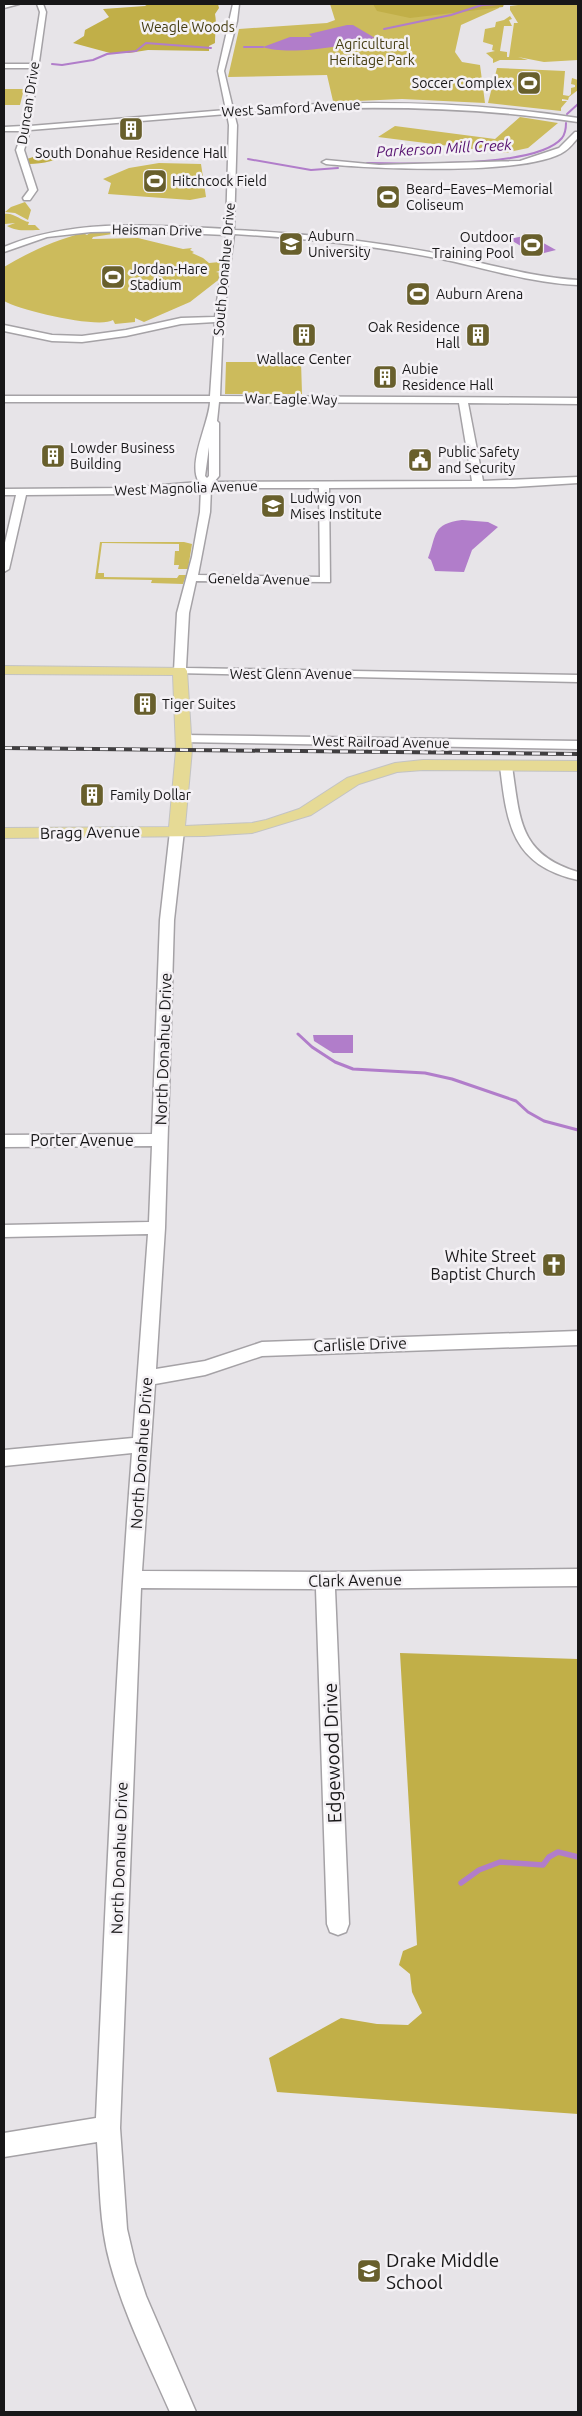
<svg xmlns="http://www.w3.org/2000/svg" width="582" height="2416" font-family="Ubuntu,sans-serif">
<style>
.green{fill:#ccbb5c}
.forest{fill:#c1af48}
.water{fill:#b17dca}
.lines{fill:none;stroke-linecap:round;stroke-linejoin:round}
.stream-far2{stroke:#b17dca;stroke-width:2}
.stream-far1{stroke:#b17dca;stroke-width:3}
.stream{stroke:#b17dca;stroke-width:5.5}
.minor-casing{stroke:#a5a2a6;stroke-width:3}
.major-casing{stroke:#c3c3c3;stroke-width:2}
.minor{fill:#fff;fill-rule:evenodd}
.major{fill:#e6da95;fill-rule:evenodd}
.rail-casing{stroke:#413f41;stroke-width:4}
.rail{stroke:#f4f1f5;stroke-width:2.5;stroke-dasharray:8;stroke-linecap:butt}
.labels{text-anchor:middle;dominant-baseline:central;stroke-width:5;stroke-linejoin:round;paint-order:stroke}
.far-park-label{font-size:14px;fill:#443c11;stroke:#f4f1f5}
.far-poi-label{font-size:14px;fill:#181718;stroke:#f4f1f5;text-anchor:start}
.far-street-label{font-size:14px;fill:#181718;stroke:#f4f1f5}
.far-water-label{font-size:15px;font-style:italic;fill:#550f6f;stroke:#f4f1f5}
.street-label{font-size:16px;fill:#181718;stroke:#f4f1f5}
.poi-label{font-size:16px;fill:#181718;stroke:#f4f1f5;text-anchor:end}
.near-street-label{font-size:19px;fill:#181718;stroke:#f4f1f5}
.near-poi-label{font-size:19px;fill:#181718;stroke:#f4f1f5;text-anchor:start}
</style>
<rect width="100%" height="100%" fill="#e7e4e8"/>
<!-- green -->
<g class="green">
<path d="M330,4H500L499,8L461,25L455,52L462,62L480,65L485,103L402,99L335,102L333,101L327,75L228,77L239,29L327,23L335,20Z"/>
<path d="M526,4H578V60L544,62L518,57L528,60H500L493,63V59L486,53L495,51L492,50L493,45L483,42L485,29L495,27L496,22L504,20L510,16L512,19L509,20L512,26H504L500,51L507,52V57H509L514,23H518L510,10V6Z"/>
<path d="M497,68L565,71L563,95L569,96L571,94V88L575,87V85L571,84L572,78L578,80V90L569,97L568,100L562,99V101H567L561,108V111L488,103Z"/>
<path d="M4,89H24L20,105H4Z"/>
<path d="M520,117L558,123L528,148L505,153L378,137L395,126L495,139Z"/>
<path d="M159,163L201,164L206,197L190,200L108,194L111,183L103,179L129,168Z"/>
<path d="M25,202L31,210L28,220L15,213L5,212L11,207Z"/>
<path d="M4,214C14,212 21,221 29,222L28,225H35L40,230C27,230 18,232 7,226L15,223L5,224Z"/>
<path d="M115,230L119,233L93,237L92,239L138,238L183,249L192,248L190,250L194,252L192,253L203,258L209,263L220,262L219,271L216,272L226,274L190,302L144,322L135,318V322L115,324L113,320C100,329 21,311 4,301V267C29,252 55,240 83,233L87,235L91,232Z"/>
<path d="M226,362H301L302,394H225Z"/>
<path d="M100,542H184L192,544L188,569H178L179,565H174L175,551H179V544L102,543L98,573H104V577L177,578L179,575H186L183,584L151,583L152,580L95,579Z"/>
</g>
<!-- forest -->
<g class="forest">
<path d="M148,4H218L219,8L215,14C217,25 215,32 215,43L209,46V51L148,50L129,53H110L73,43L84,36L85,30L109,17L103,9L145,6Z"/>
<path d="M373,4H504L503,7L410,18L377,11Z"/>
<path d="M50,154H69C58,160 43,164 29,164L27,159L39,155L52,156Z"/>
<path d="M400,1653L578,1659V2114L277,2092L269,2058L341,2018L377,2024L408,2025L422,2013L412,1992L410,1974L399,1965L403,1951L417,1945Z"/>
</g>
<!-- water -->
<g class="water">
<path d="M347,25H353L375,38C349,46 287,56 263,47L290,37H312L309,34Z"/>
<path d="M529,235L556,250L536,255L509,239Z"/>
<path d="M462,520L488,522L498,527L472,550L464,572L435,571L431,560L428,558C437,534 432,524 462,520Z"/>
<path d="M313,1035H353V1053H333L314,1041Z"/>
</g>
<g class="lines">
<!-- stream-far2 -->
<g class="stream-far2">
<path d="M512,4H520"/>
<path d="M384,29L451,15L482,5L500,4"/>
<path d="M244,47H263"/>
<path d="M52,64L62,65L93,60L107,54L136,51L146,43L211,48"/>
<path d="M567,114L578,104"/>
<path d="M248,159L311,170L338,168"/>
<path d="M367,163C408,163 536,169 562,138C565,134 566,128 566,123"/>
</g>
<!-- stream-far1 -->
<path class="stream-far1" d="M298,1034L312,1047L335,1062L353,1069L425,1073L452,1079L516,1101L528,1112L544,1121L578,1130"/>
<!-- stream -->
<path class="stream" d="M461,1883L479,1870L500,1862L543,1865L549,1857L558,1852L578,1857"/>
<defs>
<g id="minor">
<path d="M4,4H19L4,8Z"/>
<path d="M37,4H43L46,12L30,126L226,110L218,71L233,4H239L237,21L224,71L233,109C349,100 463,100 578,118V122C463,105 349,105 234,113L237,125L234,230C302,233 369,241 435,253C483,262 529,277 578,280V285C529,283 483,267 436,258C369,245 302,238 234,234L223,322L220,396L578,398V404L468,403L483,481L578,477V483L514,487L329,488L330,582L196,581L189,613L186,668L578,675V682L176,673L174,671L177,613L192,557L200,512L201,488L127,494L26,495L9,569L4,572V547L16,495H4V489L127,488L199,482C187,464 209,423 210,402H4V396H210L215,322L181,324L126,336L82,342L52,341L4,331V325L52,335L82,336L126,330L181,318L215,317L226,235L137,231L91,232L47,237L4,252V247C74,218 152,225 226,229L229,125L227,114L30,130L24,150L37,190L30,200H24L23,198L29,190L16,150L23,131H4V127L23,126L32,68H4V64H32L40,12ZM219,402L459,403L472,481L214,482L219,476V423L217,421ZM209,447V476L207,478L205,476ZM211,488H319L320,577L198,575L210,512Z"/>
<path d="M575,132H578V138C574,142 570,148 565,151C530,176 372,169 326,164L322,162L326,160L379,165L520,161L559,148Z"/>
<path d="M184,735L578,741V749L180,742L178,739Z"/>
<path d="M506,762L512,766C520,820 519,854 578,872V880C512,865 507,825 500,766Z"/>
<path d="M177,827L184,831L174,920L165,1228L156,1369L205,1361L262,1342L578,1331V1345L262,1356L205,1375L155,1384L142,1571L325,1572L578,1569V1586L335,1589L349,1924L346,1932L338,1935L330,1932L327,1924L316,1589L141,1588L120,2128L127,2229L135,2263L146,2296L196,2412H170C149,2364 124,2315 110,2263C99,2224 100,2182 97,2142L4,2157V2133L96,2118C106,1896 115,1675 132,1453L4,1466V1450L133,1438L148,1234L4,1237V1225L149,1222L152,1146L4,1147V1135L152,1134L160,920L170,831Z"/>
</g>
<path id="major" d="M4,666L185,668L187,671L192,750L185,826L252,823L266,820L299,809L347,778L395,763L423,760L578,761V771L423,770L397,772L359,784L311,815L252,833L204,836L4,838V828L169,827L176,750L173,675L4,674Z"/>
</defs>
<!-- minor casing -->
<use href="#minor" class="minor-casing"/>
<!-- major casing -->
<use href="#major" class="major-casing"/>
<!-- minor -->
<use href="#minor" class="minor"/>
<!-- major -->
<use href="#major" class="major"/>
<defs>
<path id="rail" d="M4,748L578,754"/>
</defs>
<!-- rail casing -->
<use href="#rail" class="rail-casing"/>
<!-- rail -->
<use href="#rail" class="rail"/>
</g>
<!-- icons -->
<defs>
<symbol id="stadium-square" viewBox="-11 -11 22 22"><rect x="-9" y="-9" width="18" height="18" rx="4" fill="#685f2c" stroke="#f4f1f5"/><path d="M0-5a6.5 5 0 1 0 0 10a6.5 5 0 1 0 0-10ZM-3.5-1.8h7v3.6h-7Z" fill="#fff"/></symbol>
<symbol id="building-square" viewBox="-11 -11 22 22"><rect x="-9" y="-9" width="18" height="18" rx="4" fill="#685f2c" stroke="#f4f1f5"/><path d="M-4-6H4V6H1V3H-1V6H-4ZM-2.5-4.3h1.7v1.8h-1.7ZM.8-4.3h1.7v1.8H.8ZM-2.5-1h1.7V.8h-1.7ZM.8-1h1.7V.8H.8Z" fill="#fff"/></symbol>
<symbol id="university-square" viewBox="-11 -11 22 22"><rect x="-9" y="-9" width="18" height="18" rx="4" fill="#685f2c" stroke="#f4f1f5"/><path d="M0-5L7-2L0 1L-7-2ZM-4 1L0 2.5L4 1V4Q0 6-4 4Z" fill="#fff"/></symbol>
<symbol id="civic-square" viewBox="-11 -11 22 22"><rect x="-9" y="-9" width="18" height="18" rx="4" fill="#685f2c" stroke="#f4f1f5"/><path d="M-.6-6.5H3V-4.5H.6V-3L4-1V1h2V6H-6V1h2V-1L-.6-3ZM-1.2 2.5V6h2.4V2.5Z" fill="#fff"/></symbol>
<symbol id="church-square" viewBox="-11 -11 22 22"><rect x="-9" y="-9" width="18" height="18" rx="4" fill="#685f2c" stroke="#f4f1f5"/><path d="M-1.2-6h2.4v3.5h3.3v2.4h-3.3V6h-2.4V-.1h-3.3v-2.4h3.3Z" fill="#fff"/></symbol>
<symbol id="school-square" viewBox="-11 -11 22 22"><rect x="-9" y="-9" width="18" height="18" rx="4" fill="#685f2c" stroke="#f4f1f5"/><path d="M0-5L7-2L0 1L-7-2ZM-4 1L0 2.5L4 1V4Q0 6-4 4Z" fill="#fff"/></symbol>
</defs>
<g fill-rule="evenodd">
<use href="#stadium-square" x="515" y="69" width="28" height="28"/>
<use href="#building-square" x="117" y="115" width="28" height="28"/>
<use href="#stadium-square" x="141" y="167" width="28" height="28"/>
<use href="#stadium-square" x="374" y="183" width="28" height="28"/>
<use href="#university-square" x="277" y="230" width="28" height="28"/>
<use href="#stadium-square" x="518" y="231" width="28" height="28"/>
<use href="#stadium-square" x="99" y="263" width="28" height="28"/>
<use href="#stadium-square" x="404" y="280" width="28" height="28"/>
<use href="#building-square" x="290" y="321" width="28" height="28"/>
<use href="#building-square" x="464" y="321" width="28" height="28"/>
<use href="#building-square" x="371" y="363" width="28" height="28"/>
<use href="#building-square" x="39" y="442" width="28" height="28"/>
<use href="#civic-square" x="406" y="446" width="28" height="28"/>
<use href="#university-square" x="259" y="492" width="28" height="28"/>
<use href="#building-square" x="131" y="690" width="28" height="28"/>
<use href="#building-square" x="78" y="781" width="28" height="28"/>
<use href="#church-square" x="540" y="1251" width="28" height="28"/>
<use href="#school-square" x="355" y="2257" width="28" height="28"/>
</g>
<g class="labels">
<!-- far-park labels -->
<g class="far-park-label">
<text x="188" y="27">Weagle Woods</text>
<text x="372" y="44">Agricultural<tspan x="372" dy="16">Heritage Park</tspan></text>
</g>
<!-- far-poi labels -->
<g class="far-poi-label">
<text x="512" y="83" text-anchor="end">Soccer Complex</text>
<text x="131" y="153" text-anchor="middle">South Donahue Residence Hall</text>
<text x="172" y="181">Hitchcock Field</text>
<text x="406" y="189">Beard–Eaves–Memorial<tspan x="406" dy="16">Coliseum</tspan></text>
<text x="308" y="236">Auburn<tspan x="308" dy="16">University</tspan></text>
<text x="514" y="237" text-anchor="end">Outdoor<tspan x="514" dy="16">Training Pool</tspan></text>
<text x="130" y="269">Jordan-Hare<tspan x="130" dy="16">Stadium</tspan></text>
<text x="436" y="294">Auburn Arena</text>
<text x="460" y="327" text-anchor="end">Oak Residence<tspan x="460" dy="16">Hall</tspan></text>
<text x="304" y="359" text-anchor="middle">Wallace Center</text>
<text x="402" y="369">Aubie<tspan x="402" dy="16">Residence Hall</tspan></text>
<text x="70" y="448">Lowder Business<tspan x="70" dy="16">Building</tspan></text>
<text x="438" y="452">Public Safety<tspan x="438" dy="16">and Security</tspan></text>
<text x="290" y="498">Ludwig von<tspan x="290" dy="16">Mises Institute</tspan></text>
<text x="162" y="704">Tiger Suites</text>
<text x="110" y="795">Family Dollar</text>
</g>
<!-- far-street labels -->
<g class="far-street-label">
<text transform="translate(28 103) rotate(-81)">Duncan Drive</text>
<text transform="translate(291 108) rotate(-3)">West Samford Avenue</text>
<text transform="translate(157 230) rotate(1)">Heisman Drive</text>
<text transform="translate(224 269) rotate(-85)">South Donahue Drive</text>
<text transform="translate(291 399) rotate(1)">War Eagle Way</text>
<text transform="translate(186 488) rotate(-2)">West Magnolia Avenue</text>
<text transform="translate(259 579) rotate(1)">Genelda Avenue</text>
<text x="291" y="674">West Glenn Avenue</text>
<text transform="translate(381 742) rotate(1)">West Railroad Avenue</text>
</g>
<!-- far-water labels -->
<g class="far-water-label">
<text transform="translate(444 148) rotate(-3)">Parkerson Mill Creek</text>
</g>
<!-- street labels -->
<g class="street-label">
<text transform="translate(90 832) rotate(-1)">Bragg Avenue</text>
<text transform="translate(163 1049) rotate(-88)">North Donahue Drive</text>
<text x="82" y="1140">Porter Avenue</text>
<text transform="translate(360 1344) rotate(-2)">Carlisle Drive</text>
<text transform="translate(141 1453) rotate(-86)">North Donahue Drive</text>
<text transform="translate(355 1580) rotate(-1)">Clark Avenue</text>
<text transform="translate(119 1858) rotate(-88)">North Donahue Drive</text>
</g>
<!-- poi labels -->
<g class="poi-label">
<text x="536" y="1256">White Street<tspan x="536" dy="18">Baptist Church</tspan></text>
</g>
<!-- near-street labels -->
<g class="near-street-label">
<text transform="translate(332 1753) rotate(-92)">Edgewood Drive</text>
</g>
<!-- near-poi labels -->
<g class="near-poi-label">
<text x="386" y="2260">Drake Middle<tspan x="386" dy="22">School</tspan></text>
</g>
</g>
<!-- border -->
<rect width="582" height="2416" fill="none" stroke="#181718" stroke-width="10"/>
</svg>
